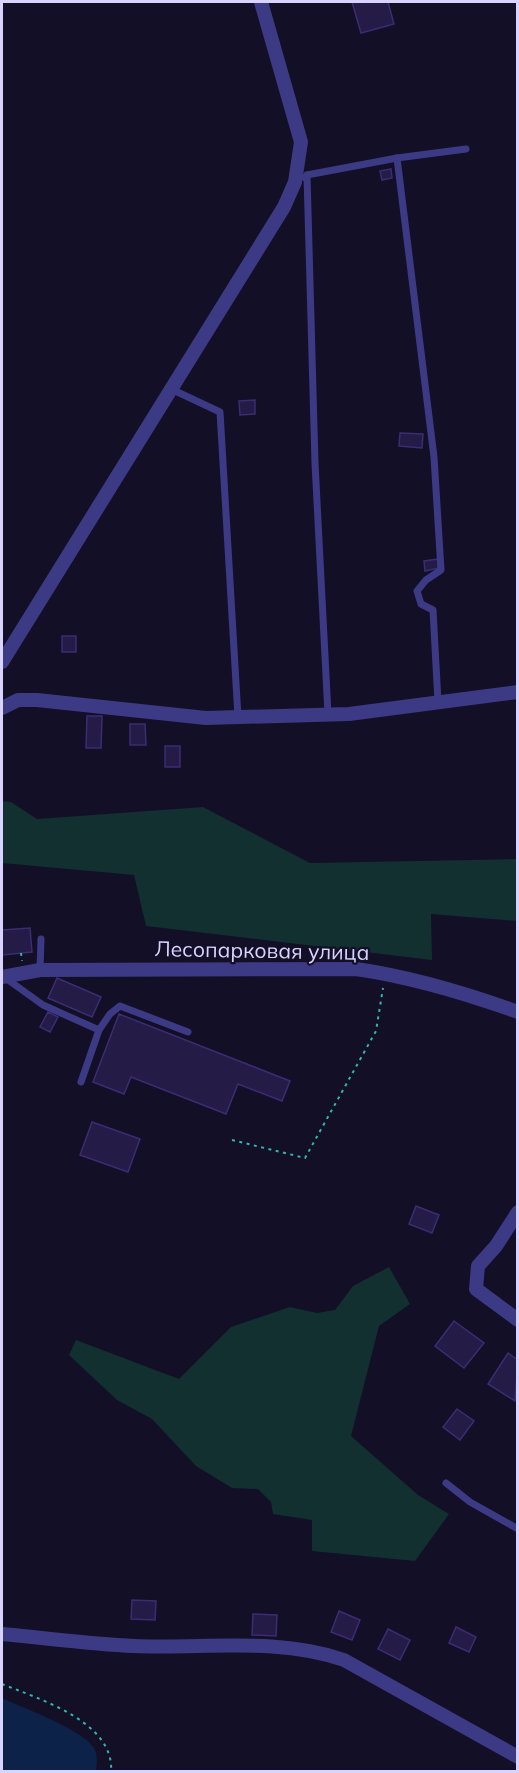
<svg xmlns="http://www.w3.org/2000/svg" width="519" height="1773" viewBox="0 0 519 1773" font-family="Mulish,sans-serif">
<rect width="100%" height="100%" fill="#130f26"/>
<g fill="#12302f">
<path d="M 2,801 L 11,802 L 37,819 L 203,807 L 310,863 L 517,859 L 517,921 L 431,914 L 432,960 L 146,926 L 134,875 L 2,863 Z"/>
<path d="M 389,1267 L 410,1304 L 379,1326 L 351,1436 L 418,1495 L 449,1514 L 415,1561 L 312,1551 L 312,1520 L 273,1514 L 271,1502 L 258,1489 L 232,1488 L 196,1466 L 152,1419 L 117,1400 L 69,1355 L 76,1340 L 179,1379 L 231,1327 L 290,1307 L 317,1313 L 335,1310 L 353,1286 Z"/>
</g>
<path fill="#0c2248" d="M 2,1698 C 23,1708 82,1729 94,1748 C 98,1755 97,1764 96,1771 L 2,1771 Z"/>
<g fill="#241b47" stroke="#3b2d73" stroke-width="1.5">
<path d="M 352,2 L 388,2 L 394,24 L 361,33 Z"/>
<path d="M 391,169 L 392,178 L 382,180 L 380,171 Z"/>
<path d="M 255,400 L 255,414 L 240,415 L 239,401 Z"/>
<path d="M 400,433 L 423,434 L 422,448 L 399,446 Z"/>
<path d="M 438,559 L 439,568 L 425,571 L 424,561 Z"/>
<rect x="62" y="636" width="14" height="16"/>
<path d="M 87,716 L 102,716 L 101,748 L 86,748 Z"/>
<path d="M 130,724 L 145,724 L 146,745 L 130,745 Z"/>
<rect x="165" y="746" width="15" height="21"/>
<path d="M 30,928 L 32,952 L 2,955 L 2,930 Z"/>
<path d="M 57,978 L 101,997 L 92,1017 L 48,998 Z"/>
<path d="M 48,1012 L 58,1017 L 50,1032 L 40,1027 Z"/>
<path d="M 119,1014 L 290,1081 L 282,1101 L 238,1084 L 226,1114 L 131,1077 L 124,1094 L 93,1082 Z"/>
<path d="M 92,1122 L 140,1139 L 128,1172 L 80,1155 Z"/>
<path d="M 416,1206 L 439,1215 L 432,1233 L 409,1224 Z"/>
<path d="M 454,1321 L 484,1343 L 464,1368 L 435,1346 Z"/>
<path d="M 508,1353 L 518,1360 L 515,1401 L 488,1384 Z"/>
<path d="M 457,1409 L 474,1421 L 460,1440 L 443,1427 Z"/>
<path d="M 132,1600 L 156,1601 L 155,1620 L 131,1619 Z"/>
<path d="M 339,1611 L 360,1620 L 352,1640 L 331,1632 Z"/>
<path d="M 253,1614 L 277,1615 L 276,1636 L 252,1635 Z"/>
<path d="M 456,1627 L 476,1637 L 469,1652 L 449,1643 Z"/>
<path d="M 388,1629 L 410,1640 L 400,1660 L 378,1649 Z"/>
</g>
<g fill="none" stroke-linecap="round" stroke-linejoin="round">
<g stroke="#2fb8b0" stroke-width="2" stroke-dasharray="3 4.5" stroke-linecap="butt">
<path d="M 21,953 L 22,961"/>
<path d="M 232,1140 L 305,1158 L 376,1031 L 383,988"/>
<path d="M 2,1684 C 39,1699 115,1722 111,1772"/>
</g>
<g stroke="#3d3a85" stroke-width="7">
<path d="M 397,158 L 434,457 L 441,570 L 426,580 L 417,591 L 421,604 L 433,610 L 438,702"/>
<path d="M 307,175 L 315,463 L 328,714"/>
<path d="M 305,178 L 307,175 L 397,158 L 466,149"/>
<path d="M 171,389 L 220,412 L 238,717"/>
<path d="M 40,970 L 41,939"/>
<path d="M 4,977 L 43,1005 L 99,1030 L 81,1082"/>
<path d="M 99,1030 L 110,1014 L 120,1006 L 188,1032"/>
<path d="M 446,1483 L 470,1502 L 518,1529"/>
</g>
<g stroke="#3d3a85" stroke-width="14">
<path d="M 2,662 L 284,207 L 295,182 L 301,142 L 261,2"/>
<path d="M 2,708 L 18,700 L 37,700 L 206,718 L 349,714 L 518,692"/>
<path d="M 2,977 L 40,970 L 356,969 C 412,977 465,993 518,1012"/>
<path d="M 518,1212 L 496,1246 L 478,1266 L 476,1289 L 518,1320"/>
<path d="M 2,1634 C 46,1638 90,1644 134,1646 C 204,1649 277,1637 344,1660 L 518,1757"/>
</g>
</g>
<g text-anchor="middle" dominant-baseline="central" stroke-width="4.5" stroke-linejoin="round" paint-order="stroke">
<g font-size="21" fill="#d9d4ff" stroke="#130f26">
<text transform="translate(262 950) rotate(1)">Лесопарковая улица</text>
</g>
</g>
<rect width="519" height="1773" fill="none" stroke="#d9d4ff" stroke-width="6"/>
</svg>
